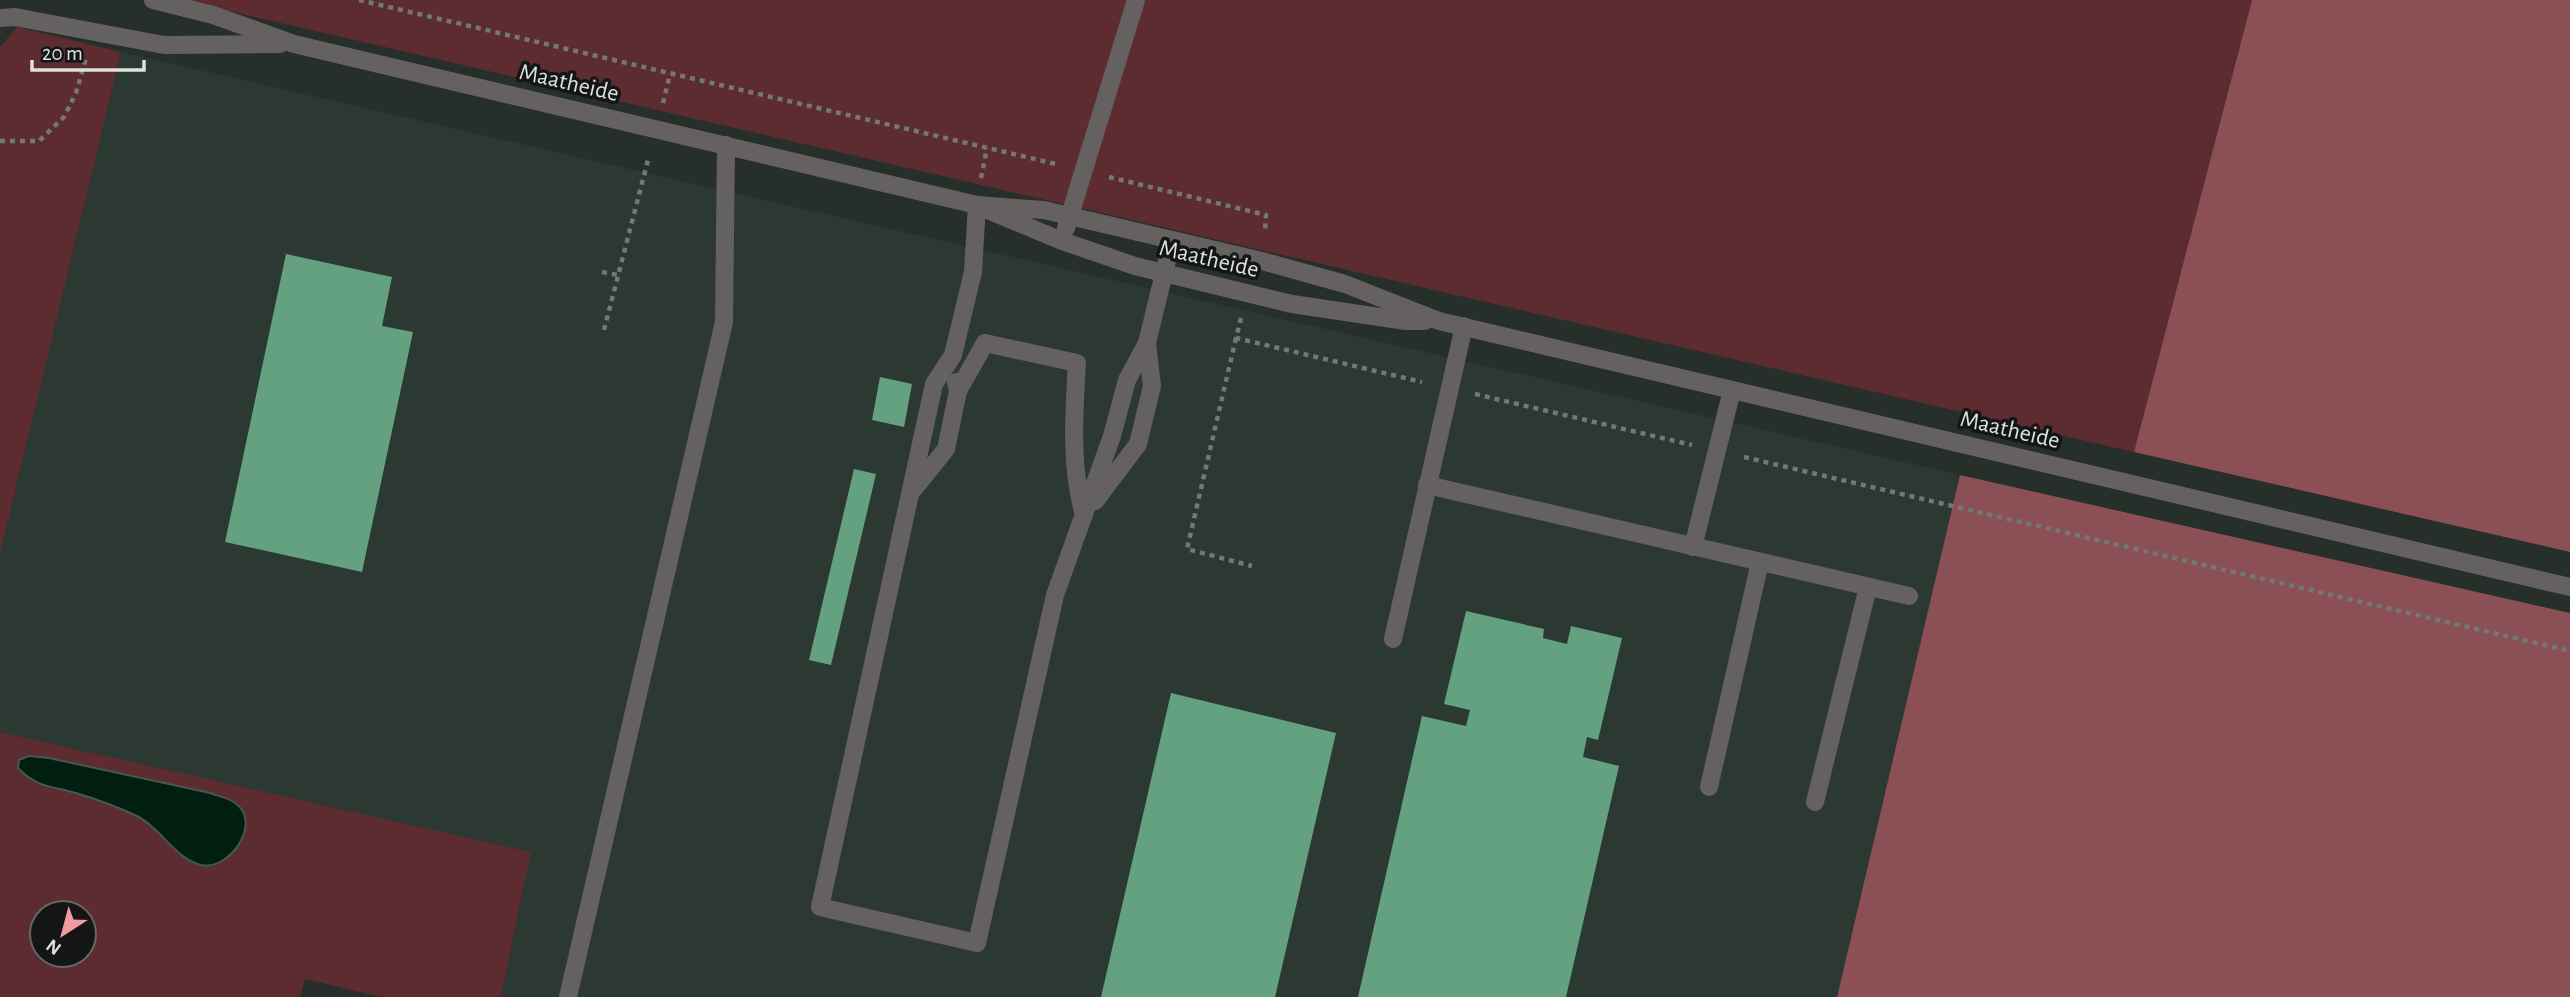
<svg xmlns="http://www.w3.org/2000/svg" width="2570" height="997" viewBox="0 0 2570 997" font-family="'Alegreya Sans',sans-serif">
<rect width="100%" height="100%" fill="#272f2b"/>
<path fill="#2c3932" d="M 121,52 L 1960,475 L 1837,997 L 501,997 L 531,852 L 0,732 L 0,554 Z"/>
<g fill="#5d2c31" fill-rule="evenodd">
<path d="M 182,0 L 2252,0 L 2134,452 Z"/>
<path d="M 17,27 L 121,52 L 0,554 L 0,47 Z"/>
<path d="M 0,732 L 531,852 L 501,997 L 381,997 L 305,979 L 300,997 L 0,997 ZM 42,913 L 84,913 L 84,955 L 42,955 Z"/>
</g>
<g fill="#8b5055">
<path d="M 2252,0 L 2570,0 L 2570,552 L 2134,452 Z"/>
<path d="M 1960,475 L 2570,613 L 2570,997 L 1837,997 Z"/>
</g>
<path fill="#001f10" stroke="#425a4e" stroke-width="2" d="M 29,756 L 49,758 L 210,793 C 217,796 229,798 235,803 C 263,822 230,871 201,865 C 175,859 160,827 137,816 C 118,807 96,799 76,793 C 52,786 37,788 18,768 L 19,760 Z"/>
<g fill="#64a180">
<path d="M 286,254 L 392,277 L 382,326 L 413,332 L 362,572 L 225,542 Z"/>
<path d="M 880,377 L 912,384 L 904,427 L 872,420 Z"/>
<path d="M 854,469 L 876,474 L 831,665 L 809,660 Z"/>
<path d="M 1466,611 L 1544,629 L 1543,638 L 1567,644 L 1571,626 L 1622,638 L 1598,740 L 1587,737 L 1583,757 L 1619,766 L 1566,997 L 1358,997 L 1422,716 L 1466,726 L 1470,710 L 1444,704 Z"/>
<path d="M 1171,693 L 1336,733 L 1275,997 L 1101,997 Z"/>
</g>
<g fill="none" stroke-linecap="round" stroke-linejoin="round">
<g stroke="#727875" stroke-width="4.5" stroke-dasharray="5 5" stroke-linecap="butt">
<path d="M 359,0 L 1056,164"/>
<path d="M 663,103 L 670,74"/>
<path d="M 0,141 L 39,141 L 64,117 L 76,93 L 86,58"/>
<path d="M 1109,177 L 1266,215 L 1265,233"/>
<path d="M 981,178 L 987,148"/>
<path d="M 602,272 L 618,275"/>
<path d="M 1241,318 L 1236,338 L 1422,382"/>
<path d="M 604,330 L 649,156"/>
<path d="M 1236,338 L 1187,549 L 1252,566"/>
<path d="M 1475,394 L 1692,445"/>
<path d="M 1744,457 L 2570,651"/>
</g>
<g stroke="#666161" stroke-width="18">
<path d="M 153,0 L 213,15 L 294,44 L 977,205 L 1044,210 L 1262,261 L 1345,284 L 1439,321 L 2570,587"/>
<path d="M 0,18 L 15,17 L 164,45 L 280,44"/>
<path d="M 977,205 L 973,272 L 953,355 L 934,384 L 820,907 L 977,943 L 1055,595 L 1112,436 L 1127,380 L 1147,343 L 1172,240"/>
<path d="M 990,211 L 1062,241 L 1135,266 L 1292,304 L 1406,321 L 1425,321"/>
<path d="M 1066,228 L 1136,0"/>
<path d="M 958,391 L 985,343 L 1077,363 C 1074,413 1070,466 1084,515"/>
<path d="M 1427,485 L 1909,596"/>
<path d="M 914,489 L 946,449 L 958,391 L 956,382"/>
<path d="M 1095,501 L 1138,444 L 1152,386 L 1147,343"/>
<path d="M 1693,547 L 1732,390"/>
<path d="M 1393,639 L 1464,326"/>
<path d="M 1709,787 L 1760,562"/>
<path d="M 1815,802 L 1868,587"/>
<path d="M 568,997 L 724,322 L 726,145"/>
</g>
</g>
<g text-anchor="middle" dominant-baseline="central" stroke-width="7" stroke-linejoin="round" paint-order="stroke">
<g font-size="24" fill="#dde2df" stroke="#131614">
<text transform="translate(569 83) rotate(13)">Maatheide</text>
<text transform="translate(1209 259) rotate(13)">Maatheide</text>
<text transform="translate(2010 430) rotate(13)">Maatheide</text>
</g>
</g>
<g transform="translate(63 934) rotate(216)"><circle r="33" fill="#131614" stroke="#646865" stroke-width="2"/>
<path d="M0-5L12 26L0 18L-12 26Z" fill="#f49aa2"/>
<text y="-10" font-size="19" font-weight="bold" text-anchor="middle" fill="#dde2df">N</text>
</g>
<path d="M32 60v10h112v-10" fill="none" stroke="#dde2df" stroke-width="3.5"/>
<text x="42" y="60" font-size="21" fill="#dde2df" stroke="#131614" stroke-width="5" paint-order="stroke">20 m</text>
</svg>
